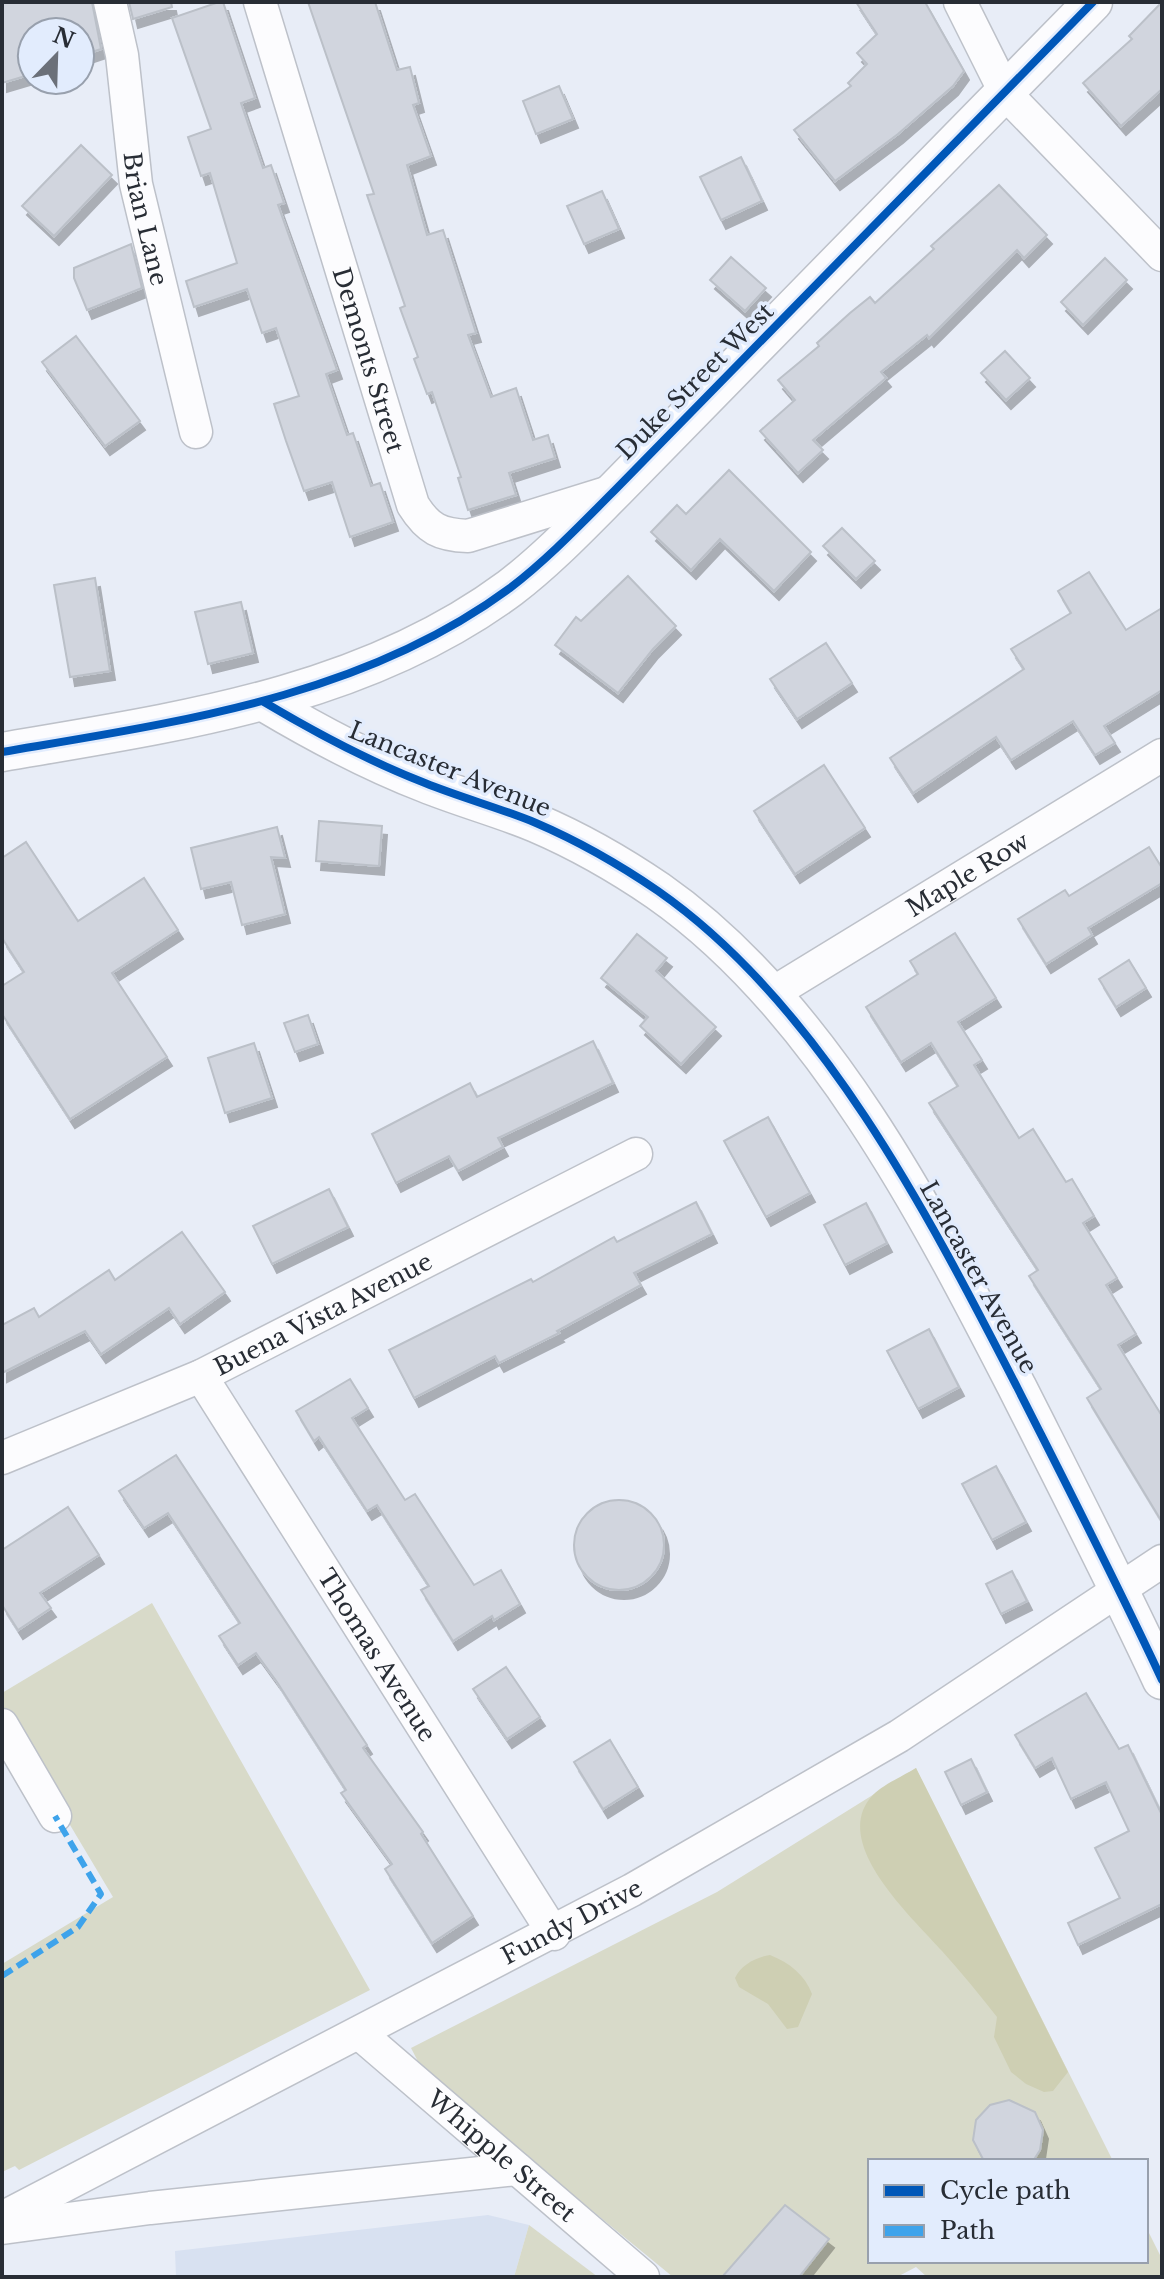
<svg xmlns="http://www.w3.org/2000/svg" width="1164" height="2279" viewBox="0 0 1164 2279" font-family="'Libre Baskerville',serif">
<defs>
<filter id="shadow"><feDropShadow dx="5" dy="9" stdDeviation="0" flood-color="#0004"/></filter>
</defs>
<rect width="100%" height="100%" fill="#e8edf7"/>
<path fill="#d8e1f1" d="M 488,2215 L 529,2225 L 514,2277 L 176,2277 L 175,2251 Z"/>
<g fill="#d8dac9">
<path d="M 152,1603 L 370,1990 L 19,2170 L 15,2166 L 2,2172 L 2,1964 L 113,1897 L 2,1711 L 2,1693 Z"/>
<path d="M 916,1768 L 1113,2161 L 870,2161 L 870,2261 L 1146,2261 L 1146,2227 L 1162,2259 L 1162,2277 L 927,2277 L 916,2267 L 897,2277 L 673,2277 L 424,2073 L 411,2048 L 717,1892 Z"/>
<path d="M 529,2225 L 598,2277 L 514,2277 Z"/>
</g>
<g fill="#cecfb3">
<path d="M 916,1768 L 1068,2072 L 1053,2091 L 1044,2092 L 1026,2084 L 1011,2072 L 994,2037 L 997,2017 C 979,1994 961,1972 942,1951 C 913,1918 828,1842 873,1795 C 884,1784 903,1776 916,1768 Z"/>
<path d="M 770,1955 C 790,1963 805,1975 812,1994 L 798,2027 L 787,2029 L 768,2004 L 739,1987 L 735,1978 C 741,1965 756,1957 770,1955 Z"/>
</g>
<g fill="#d1d5de" stroke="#bbc0c8" stroke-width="2" filter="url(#shadow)">
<path d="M 2,2 L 92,2 L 101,49 L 80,56 L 80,32 L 32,32 L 32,74 L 2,83 Z"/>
<path d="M 129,2 L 171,2 L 172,7 L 133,19 Z"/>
<path d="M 219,2 L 223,2 L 255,98 L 241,103 L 263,168 L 271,165 L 284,203 L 278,205 L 337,370 L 326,374 L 347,435 L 353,433 L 371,486 L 380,483 L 393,522 L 350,537 L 332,482 L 304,491 L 286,441 L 274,404 L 299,396 L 276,328 L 262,333 L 247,289 L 194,307 L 186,281 L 237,263 L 210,173 L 201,176 L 188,137 L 211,129 L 172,18 Z"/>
<path d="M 308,2 L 375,2 L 397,70 L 410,67 L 419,103 L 413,105 L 431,156 L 407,165 L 427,235 L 443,230 L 476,333 L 468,335 L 491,397 L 516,388 L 533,440 L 548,435 L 555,458 L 509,473 L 516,495 L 468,510 L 458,478 L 461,477 L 432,392 L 427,394 L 414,359 L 418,357 L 400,308 L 405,306 L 367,195 L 374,194 Z"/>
<path d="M 856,2 L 925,2 L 964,71 L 953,86 L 898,134 L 835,181 L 794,130 L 851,86 L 848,83 L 867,64 L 857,53 L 877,34 Z"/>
<path d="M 1162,2 L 1162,89 L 1121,126 L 1083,83 L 1132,39 L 1129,36 Z"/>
<path d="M 559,86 L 573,119 L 536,134 L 523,101 Z"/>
<path d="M 81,145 L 112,175 L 54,236 L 22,206 Z"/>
<path d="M 741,157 L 762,201 L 721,220 L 700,177 Z"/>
<path d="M 999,185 L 1047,235 L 1024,258 L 1017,250 L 929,338 L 927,335 L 881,372 L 886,378 L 813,440 L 823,450 L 798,473 L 760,431 L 795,400 L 778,380 L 819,346 L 817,343 L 850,313 L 870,297 L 875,303 L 934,249 L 931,246 Z"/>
<path d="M 602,191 L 619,229 L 584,244 L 567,206 Z"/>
<path d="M 131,244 L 142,288 L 87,310 L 74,278 L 74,268 Z"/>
<path d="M 731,257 L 766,288 L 745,311 L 710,280 Z"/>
<path d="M 1105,258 L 1127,280 L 1083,325 L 1061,302 Z"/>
<path d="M 76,336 L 140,421 L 105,446 L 42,362 Z"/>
<path d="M 1005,351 L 1030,378 L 1006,400 L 981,373 Z"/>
<path d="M 729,470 L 811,552 L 774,591 L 720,539 L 691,570 L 651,532 L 677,505 L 686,514 Z"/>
<path d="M 842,528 L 875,561 L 856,579 L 823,546 Z"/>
<path d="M 1089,572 L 1126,630 L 1162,608 L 1162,690 L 1104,726 L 1115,743 L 1095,755 L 1073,721 L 1011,760 L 996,737 L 913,793 L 890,758 L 1024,669 L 1011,649 L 1071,613 L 1058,591 Z"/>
<path d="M 628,576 L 676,626 L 653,649 L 618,693 L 555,645 L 576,617 L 581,621 Z"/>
<path d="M 95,578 L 110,671 L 70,677 L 54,585 Z"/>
<path d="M 241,602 L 253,653 L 208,664 L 195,612 Z"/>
<path d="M 826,643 L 852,683 L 797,719 L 770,679 Z"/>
<path d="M 824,765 L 865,828 L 795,874 L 754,811 Z"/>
<path d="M 319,821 L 382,826 L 379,866 L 316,861 Z"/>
<path d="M 277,827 L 285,858 L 271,857 L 285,914 L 242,925 L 231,882 L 201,889 L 191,848 Z"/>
<path d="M 26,842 L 78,921 L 144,878 L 178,930 L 112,973 L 167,1057 L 70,1119 L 2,1014 L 2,986 L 24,972 L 2,938 L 2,858 Z"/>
<path d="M 1149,847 L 1162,868 L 1162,883 L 1088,928 L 1092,935 L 1046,964 L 1018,919 L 1065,890 L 1069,896 Z"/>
<path d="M 955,933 L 996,998 L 958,1022 L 982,1060 L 974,1065 L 1019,1138 L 1033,1129 L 1066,1182 L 1072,1179 L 1094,1216 L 1083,1223 L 1117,1278 L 1106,1285 L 1136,1334 L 1118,1345 L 1162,1416 L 1162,1522 L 1087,1398 L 1101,1389 L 1029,1276 L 1038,1270 L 929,1103 L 958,1086 L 931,1043 L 901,1062 L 866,1007 L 918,974 L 910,961 Z"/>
<path d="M 637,934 L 667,958 L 656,971 L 716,1027 L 681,1064 L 640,1026 L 648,1017 L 601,978 Z"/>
<path d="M 1129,960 L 1146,988 L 1116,1007 L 1099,979 Z"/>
<path d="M 308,1015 L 318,1044 L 295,1052 L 284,1023 Z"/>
<path d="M 593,1041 L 613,1083 L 498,1138 L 503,1147 L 458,1171 L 449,1156 L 396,1183 L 372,1134 L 470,1083 L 477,1097 Z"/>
<path d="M 254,1043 L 272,1098 L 225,1113 L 208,1058 Z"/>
<path d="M 768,1117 L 810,1193 L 766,1217 L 724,1141 Z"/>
<path d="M 329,1189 L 348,1227 L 272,1264 L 253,1226 Z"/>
<path d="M 696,1202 L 712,1234 L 634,1273 L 641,1285 L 557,1331 L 559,1333 L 499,1363 L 495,1356 L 414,1398 L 389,1350 L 531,1279 L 533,1282 L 614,1237 L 617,1242 Z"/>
<path d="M 866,1203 L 887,1243 L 845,1265 L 824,1225 Z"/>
<path d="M 182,1232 L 225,1292 L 180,1324 L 169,1308 L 101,1354 L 85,1331 L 2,1373 L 2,1325 L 34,1308 L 39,1317 L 109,1270 L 115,1280 Z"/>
<path d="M 929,1329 L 959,1387 L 918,1409 L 887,1351 Z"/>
<path d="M 350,1379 L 368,1408 L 352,1418 L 405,1500 L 415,1494 L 474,1585 L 501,1570 L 520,1604 L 494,1620 L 492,1616 L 453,1641 L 421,1590 L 429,1586 L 377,1505 L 367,1511 L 319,1437 L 314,1441 L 296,1411 Z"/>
<path d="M 176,1455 L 367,1745 L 363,1748 L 423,1832 L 421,1834 L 473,1916 L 432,1943 L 385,1869 L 392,1864 L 341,1793 L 346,1790 L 277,1682 L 256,1653 L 238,1665 L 219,1636 L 240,1623 L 168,1513 L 144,1528 L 119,1491 Z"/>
<path d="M 996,1466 L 1026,1522 L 992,1540 L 962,1484 Z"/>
<circle cx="619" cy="1545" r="45"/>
<path d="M 68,1507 L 99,1555 L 40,1593 L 51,1608 L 18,1630 L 2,1605 L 2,1550 Z"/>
<path d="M 1012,1571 L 1027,1601 L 1001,1614 L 986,1584 Z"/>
<path d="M 506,1667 L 540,1717 L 507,1739 L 473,1689 Z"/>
<path d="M 1086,1693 L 1119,1749 L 1128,1745 L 1162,1815 L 1162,1904 L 1078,1945 L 1068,1923 L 1120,1898 L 1095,1848 L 1129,1831 L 1106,1782 L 1071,1799 L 1052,1758 L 1035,1768 L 1015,1735 Z"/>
<path d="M 610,1740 L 638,1787 L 603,1809 L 574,1762 Z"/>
<path d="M 971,1759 L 987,1792 L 961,1805 L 945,1772 Z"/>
<path d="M 1009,2100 L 1035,2112 L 1043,2130 L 1040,2150 L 1033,2161 L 984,2161 L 973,2140 L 976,2120 L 990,2105 Z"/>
<path d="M 785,2205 L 829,2239 L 799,2277 L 722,2277 Z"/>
</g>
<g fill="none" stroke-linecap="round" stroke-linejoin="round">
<g stroke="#bdc1c9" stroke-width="35">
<g id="minor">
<path id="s1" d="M 110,2 L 122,55 L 136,184 L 196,432"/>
<path id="s2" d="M 260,2 L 413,505 C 428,529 440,535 468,536 L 616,490"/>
<path d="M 960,2 L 1006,94 L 1162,255"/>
<path id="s3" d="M 773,993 L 1162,755"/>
<path id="s4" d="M 201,1376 L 554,1934"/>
<path id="s5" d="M 2,1458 L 201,1376 L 636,1154"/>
<path d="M 2,1725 L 55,1816"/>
<path id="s6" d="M 359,2033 L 643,2277"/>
<path id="s7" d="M 2,2218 L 632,1890 L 899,1736 L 1162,1561"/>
<path d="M 2,2228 L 150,2208 L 517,2169"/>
</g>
</g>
<g stroke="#bdc1c9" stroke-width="41">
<g id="tertiary">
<path d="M 264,702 C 316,733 368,761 425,783 C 462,798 500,808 536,823 C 578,841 620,865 658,891 C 820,1004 928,1214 1017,1387 C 1066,1484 1116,1581 1162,1680"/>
<path d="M 2,752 C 178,722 363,697 510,588 C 548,559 582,523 616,489 L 1093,2"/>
</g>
</g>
<use href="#minor" stroke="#fcfcfe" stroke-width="32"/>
<use href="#tertiary" stroke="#fcfcfe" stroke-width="38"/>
<path stroke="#3ea3eb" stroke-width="6" stroke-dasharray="12 6" stroke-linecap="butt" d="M 2,1976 L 78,1927 L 101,1894 L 55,1816"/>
<g stroke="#e2ecfd" stroke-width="13">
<g id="cycleway">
<path d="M 264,702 C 316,733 368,761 425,783 C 462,798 500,808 536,823 C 578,841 620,865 658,891 C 820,1004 928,1214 1017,1387 C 1066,1484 1116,1581 1162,1680"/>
<path d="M 2,752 C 178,722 363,697 510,588 C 548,559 582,523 616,489 L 1093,2"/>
</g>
</g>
<use href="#cycleway" stroke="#0057b8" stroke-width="8"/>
</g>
<g text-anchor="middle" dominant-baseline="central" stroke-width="7" stroke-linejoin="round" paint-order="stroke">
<g font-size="24" fill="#282d35" stroke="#e2ecfd">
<text stroke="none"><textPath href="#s1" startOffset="220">Brian Lane</textPath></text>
<text stroke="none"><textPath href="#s2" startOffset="374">Demonts Street</textPath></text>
<text transform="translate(695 381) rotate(-45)">Duke Street West</text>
<text transform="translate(450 769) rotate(22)">Lancaster Avenue</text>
<text stroke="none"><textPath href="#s3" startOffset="228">Maple Row</textPath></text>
<text transform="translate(979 1277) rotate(61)">Lancaster Avenue</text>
<text stroke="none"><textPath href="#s5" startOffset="352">Buena Vista Avenue</textPath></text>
<text stroke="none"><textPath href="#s4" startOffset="330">Thomas Avenue</textPath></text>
<text stroke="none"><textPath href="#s7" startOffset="642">Fundy Drive</textPath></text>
<text stroke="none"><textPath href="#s6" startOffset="188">Whipple Street</textPath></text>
</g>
</g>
<rect width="1164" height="2279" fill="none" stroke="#282d35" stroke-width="8"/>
<rect x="868" y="2159" width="280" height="104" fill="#e2ecfd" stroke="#98a0ad" stroke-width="2"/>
<rect x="884" y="2185" width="40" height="12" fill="#0057b8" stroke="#98a0ad" stroke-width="2"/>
<text x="940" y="2199" font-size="24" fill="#282d35">Cycle path</text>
<rect x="884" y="2225" width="40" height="12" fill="#3ea3eb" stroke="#98a0ad" stroke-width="2"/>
<text x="940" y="2239" font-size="24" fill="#282d35">Path</text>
<g transform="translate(56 56) rotate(23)"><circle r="38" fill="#e2ecfd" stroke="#98a0ad" stroke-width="2"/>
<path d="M0-6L14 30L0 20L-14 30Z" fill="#6b7079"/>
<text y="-12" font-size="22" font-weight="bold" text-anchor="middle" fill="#282d35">N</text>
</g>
</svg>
